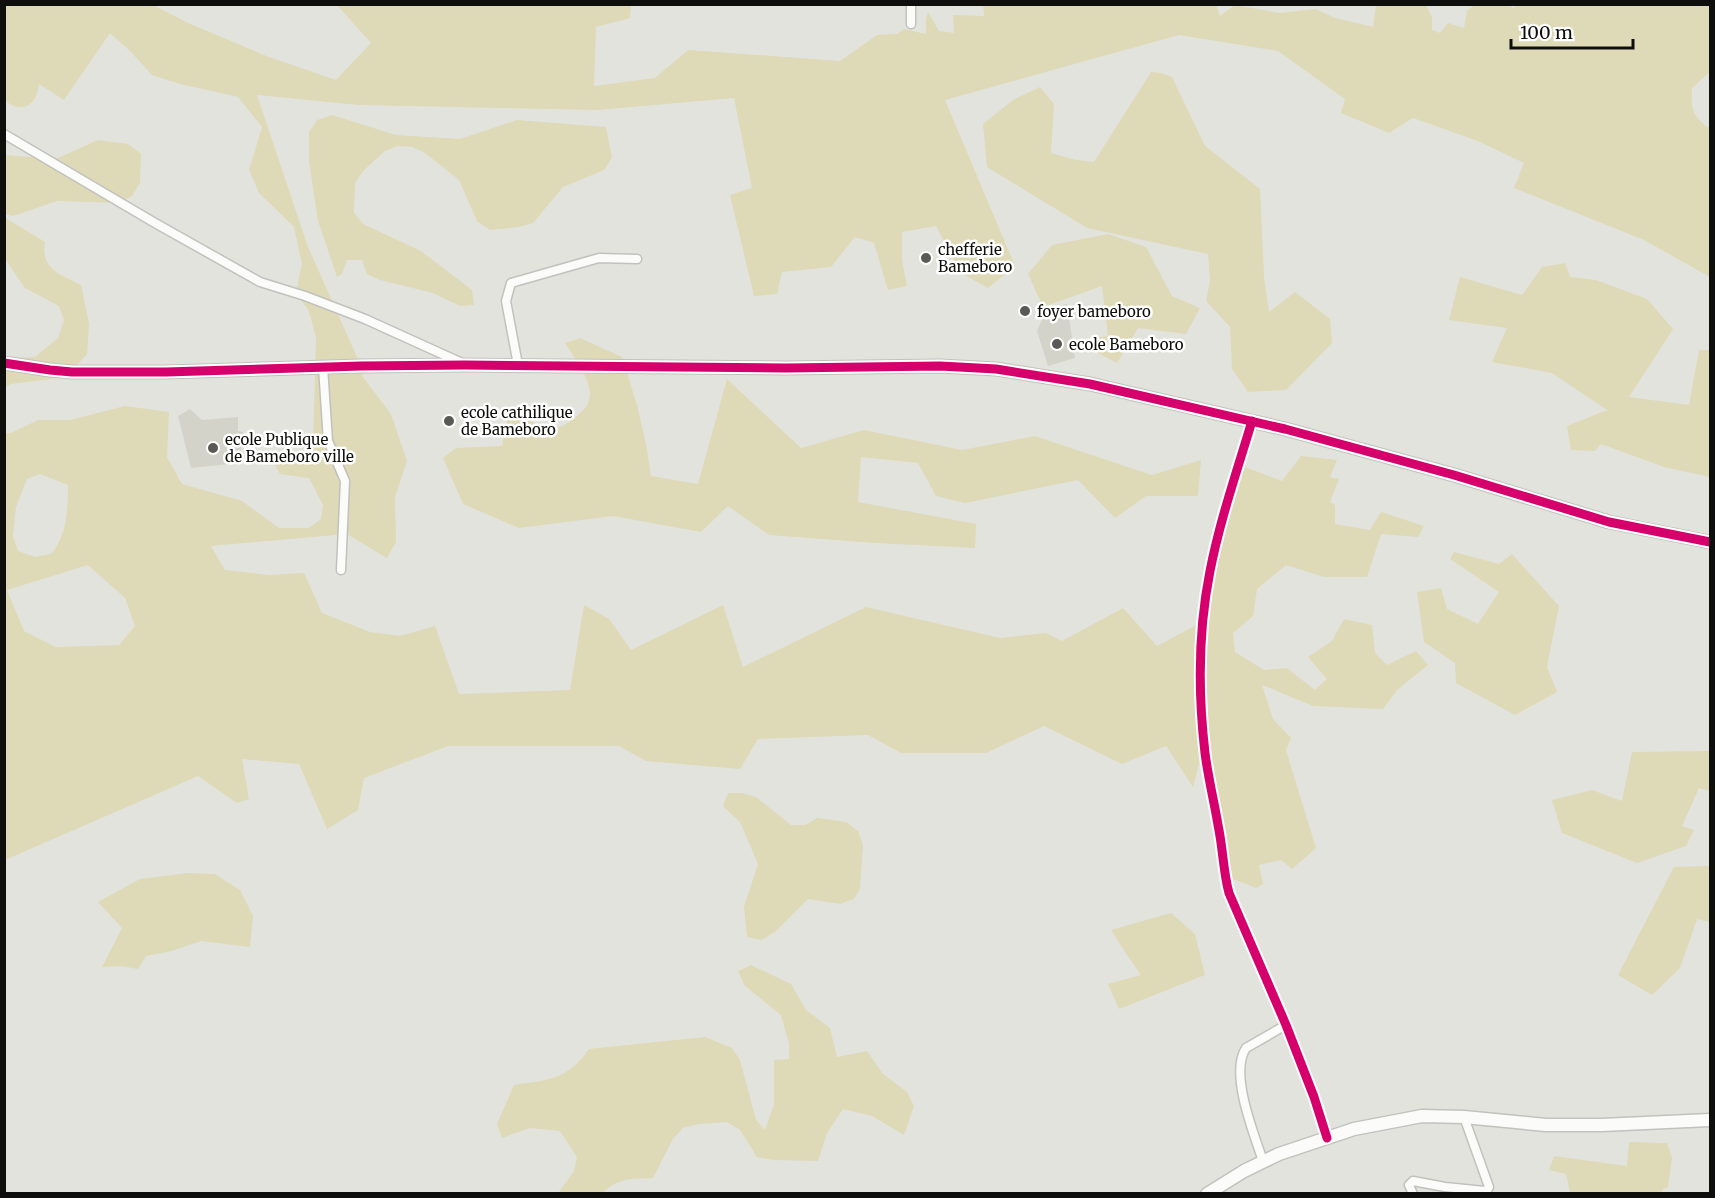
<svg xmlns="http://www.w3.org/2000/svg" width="1715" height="1198" viewBox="0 0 1715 1198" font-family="Merriweather,serif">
<rect width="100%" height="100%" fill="#e3e3de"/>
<g fill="#d4d3ca">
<path d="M 1067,304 L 1075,358 L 1048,366 L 1037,331 L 1047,309 Z"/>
<path d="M 190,409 L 202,420 L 238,417 L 238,431 L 243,432 L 239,463 L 191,468 L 178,416 Z"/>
</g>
<g fill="#ded9b6" fill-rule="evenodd">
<path d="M 1216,4 L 1220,16 L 1235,5 L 1280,13 L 1316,9 L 1335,18 L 1373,27 L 1376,5 L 1426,5 L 1432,17 L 1432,30 L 1440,33 L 1448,23 L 1464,28 L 1467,11 L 1474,5 L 1508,5 L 1514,8 L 1517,4 L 1710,5 L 1710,72 L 1692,88 C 1691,109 1691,113 1707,127 L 1710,127 L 1710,277 L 1644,240 L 1514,188 L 1524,163 L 1478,141 L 1413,118 L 1389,133 L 1341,113 L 1345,99 L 1278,51 L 1179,35 L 945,100 L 1015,266 L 988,288 L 961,273 L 936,226 L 902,232 L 902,260 L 907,286 L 888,290 L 874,243 L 855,237 L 831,267 L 782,272 L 777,294 L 754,296 L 730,195 L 752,188 L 734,98 L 598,110 L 359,105 L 257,95 L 308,247 L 361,366 L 363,377 L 391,414 L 407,461 L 395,497 L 396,542 L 387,558 L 347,534 L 211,546 L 225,570 L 269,575 L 304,573 L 322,613 L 370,632 L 400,636 L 435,626 L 459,694 L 570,690 L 584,605 L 609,619 L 631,650 L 723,605 L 743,667 L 866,607 L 1000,638 L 1046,633 L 1062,641 L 1123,608 L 1157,646 L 1202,622 L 1195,696 L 1201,756 L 1193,787 L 1166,746 L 1122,764 L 1044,726 L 986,753 L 901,753 L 868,735 L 758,739 L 740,769 L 646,761 L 619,746 L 448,746 L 364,778 L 358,810 L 327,829 L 299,764 L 242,759 L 249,799 L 237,803 L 198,776 L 5,860 L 5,433 L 11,433 L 38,420 L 70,420 L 125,406 L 169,412 L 167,457 L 182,484 L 242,501 L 279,528 L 309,528 L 321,519 L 323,505 L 309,478 L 280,474 L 273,461 L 303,456 L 313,444 L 316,338 L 309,311 L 296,293 L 302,264 L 294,227 L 259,193 L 249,170 L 262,127 L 238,97 L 180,84 L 152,75 L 131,52 L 110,33 L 64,100 L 39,84 C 38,105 20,116 4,99 L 5,5 L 153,5 L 188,23 L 269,57 L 336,80 L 371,43 L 337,5 L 631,5 L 630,18 L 596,27 L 594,86 L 655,78 L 688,50 L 840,61 L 877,35 L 897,34 L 904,29 L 926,34 L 926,19 L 928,12 L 939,31 L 954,33 L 953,15 L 984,16 L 983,5 ZM 40,474 L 68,485 C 68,510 67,535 51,554 L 35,557 L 18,551 L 13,536 L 16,507 L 27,479 ZM 88,565 L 125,598 L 135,626 L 119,645 L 56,647 L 24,631 L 7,590 Z"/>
<path d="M 1151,72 L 1161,73 L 1172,77 L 1205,146 L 1260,189 L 1264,277 L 1269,312 L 1295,292 L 1330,319 L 1332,343 L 1286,390 L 1248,392 L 1232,369 L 1230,327 L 1206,301 L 1210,281 L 1208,254 L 1087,228 L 987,167 L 983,124 L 1013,100 L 1040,87 L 1054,104 L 1051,153 L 1076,160 L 1094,162 Z"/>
<path d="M 332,115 L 396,135 L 460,139 L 517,120 L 606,127 L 612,158 L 604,170 L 563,187 L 533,223 L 519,227 L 490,230 L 477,221 L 459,180 L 425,153 L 412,147 L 397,146 L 385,151 L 363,171 L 355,183 L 354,213 L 363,224 L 421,251 L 472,290 L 474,305 L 460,306 L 433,293 L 380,280 L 367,274 L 362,260 L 347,260 L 342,274 L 337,277 L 318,221 L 309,161 L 309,132 L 317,120 Z"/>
<path d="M 98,140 L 128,144 L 141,154 L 140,183 L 132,196 L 118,203 L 57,201 L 13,216 L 5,214 L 4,155 L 56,159 Z"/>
<path d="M 4,217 L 45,242 C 40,269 61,275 81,285 L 89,324 L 87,354 L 66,377 L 11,384 L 5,387 L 5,358 L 35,357 L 58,338 L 64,320 L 59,306 L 25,288 L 5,259 Z"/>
<path d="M 1108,234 L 1146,247 L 1172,296 L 1200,308 L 1186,334 L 1138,328 L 1117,363 L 1092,350 L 1093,338 L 1108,336 L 1102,286 L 1043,307 L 1028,274 L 1052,245 Z"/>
<path d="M 1565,263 L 1570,277 L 1596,280 L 1647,299 L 1673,329 L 1629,397 L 1689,405 L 1699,350 L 1710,350 L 1710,477 L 1664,467 L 1601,444 L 1595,451 L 1571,450 L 1567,426 L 1607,410 L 1552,373 L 1492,362 L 1507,328 L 1449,320 L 1460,277 L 1522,295 L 1542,267 Z"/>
<path d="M 580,338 L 622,357 L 637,405 L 646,444 L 651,476 L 698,484 L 727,379 L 801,448 L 864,430 L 962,450 L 1035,436 L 1152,475 L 1201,460 L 1198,496 L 1146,496 L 1115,518 L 1078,480 L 965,503 L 936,496 L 918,463 L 861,457 L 858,502 L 976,524 L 975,548 L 875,543 L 769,535 L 728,506 L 701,532 L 613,516 L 519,528 L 463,504 L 443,458 L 456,448 L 502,446 L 508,416 L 522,412 C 541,434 555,434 577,416 C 585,409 590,404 590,393 C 589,376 574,357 565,343 Z"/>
<path d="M 1301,456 L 1337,460 L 1330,477 L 1339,479 L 1330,502 L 1335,505 L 1335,524 L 1370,530 L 1381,512 L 1424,526 L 1418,537 L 1381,534 L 1367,577 L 1324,577 L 1286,565 L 1257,589 L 1253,616 L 1233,633 L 1235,652 L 1264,670 L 1287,668 L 1315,690 L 1327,679 L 1308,657 L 1332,641 L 1344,619 L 1372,625 L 1375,653 L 1387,665 L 1416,651 L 1428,665 L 1397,690 L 1383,709 L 1313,706 L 1262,685 L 1273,719 L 1291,738 L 1286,750 L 1316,848 L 1292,869 L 1281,860 L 1259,865 L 1263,884 L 1256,888 L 1233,879 C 1220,809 1205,739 1203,667 C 1203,655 1205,643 1206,631 C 1211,575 1223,519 1245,467 L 1282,481 Z"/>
<path d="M 1454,552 L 1499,564 L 1512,554 L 1559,606 L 1547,667 L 1557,692 L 1515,715 L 1456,683 L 1455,663 L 1424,642 L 1417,592 L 1441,588 L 1447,609 L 1478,624 L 1499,592 L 1450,559 Z"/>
<path d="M 1710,751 L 1710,791 L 1699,788 L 1682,826 L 1694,830 L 1686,846 L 1637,863 L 1562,833 L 1552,800 L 1592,790 L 1622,801 L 1632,752 Z"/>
<path d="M 728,793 L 742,793 L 756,797 L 791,825 L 805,825 L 817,818 L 846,822 L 858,831 L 863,845 L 860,889 L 854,899 L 840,904 L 808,899 L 775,932 L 761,940 L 747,937 L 744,907 L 758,864 L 740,822 L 723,806 Z"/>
<path d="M 1710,866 L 1710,922 L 1697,919 L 1680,968 L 1652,995 L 1618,975 L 1674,867 Z"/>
<path d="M 188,873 L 215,874 L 240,890 L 253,916 L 250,947 L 201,941 L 172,951 L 146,956 L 138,969 L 121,966 L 102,967 L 122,928 L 98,902 L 140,879 Z"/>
<path d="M 1171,913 L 1195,934 L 1205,975 L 1119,1009 L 1108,984 L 1141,975 L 1127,955 L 1111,930 Z"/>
<path d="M 751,965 L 791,984 L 806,1010 L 830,1028 L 837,1057 L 867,1051 L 883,1074 L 907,1092 L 914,1106 L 904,1135 L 872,1116 L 843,1109 L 827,1133 L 818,1161 L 773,1160 L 757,1157 L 740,1130 L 727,1122 L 698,1124 L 683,1128 L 673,1139 L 653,1178 C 633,1179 617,1177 602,1194 L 558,1193 L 574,1171 L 577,1157 L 560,1131 L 530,1128 L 502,1138 L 497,1124 L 514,1085 C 547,1080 568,1080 589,1049 L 705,1037 L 732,1048 L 740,1060 L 756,1120 L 765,1130 L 774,1104 L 774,1060 L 789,1059 L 789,1044 L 781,1015 L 745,986 L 738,971 Z"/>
<path d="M 1629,1142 L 1667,1143 L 1672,1158 L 1668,1187 L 1663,1189 L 1662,1193 L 1568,1193 L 1570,1193 L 1566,1174 L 1549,1170 L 1554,1156 L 1627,1166 Z"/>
</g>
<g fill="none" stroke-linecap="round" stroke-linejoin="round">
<g stroke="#c1c1bd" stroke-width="11">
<g id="street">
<path d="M 911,4 L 911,24"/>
<path d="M 4,134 L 155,223 L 260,282 L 305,296 L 365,319 L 462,363"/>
<path d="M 518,365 L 506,301 L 511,283 L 599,258 L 637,259"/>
<path d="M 323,367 L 328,441 L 345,481 L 341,570"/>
<path d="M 1252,421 C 1237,471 1220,520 1210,571 C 1198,631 1198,693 1205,753 C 1208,777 1214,801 1218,825 C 1223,848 1223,871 1229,893 L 1286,1025 L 1314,1097 L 1327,1138"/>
<path d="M 1263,1161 C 1254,1134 1229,1073 1246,1048 L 1286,1025"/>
<path d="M 1413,1194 L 1409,1185 L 1413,1181 L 1445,1187 L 1485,1191 L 1488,1189 L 1489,1187 L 1464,1117"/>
</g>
</g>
<g stroke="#c1c1bd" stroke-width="15">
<g id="secondary">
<path d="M 4,363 L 50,370 L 72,372 L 166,372 L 361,366 L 465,365 L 786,368 L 940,366 L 996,369 L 1090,384 L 1285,429 L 1454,475 L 1609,522 L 1710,542"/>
<path d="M 1207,1194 L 1244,1171 L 1279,1154 L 1354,1129 L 1422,1116 L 1464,1117 L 1546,1125 L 1602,1125 L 1710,1120"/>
</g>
</g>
<use href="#street" stroke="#fbfbfa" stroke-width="8"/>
<use href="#secondary" stroke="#fbfbfa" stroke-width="12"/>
<g stroke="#fff" stroke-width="13">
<g id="cycleway">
<path d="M 4,363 L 50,370 L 72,372 L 166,372 L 361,366 L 465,365 L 786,368 L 940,366 L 996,369 L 1090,384 L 1285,429 L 1454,475 L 1609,522 L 1710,542"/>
<path d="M 1252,421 C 1237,471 1220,520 1210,571 C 1198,631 1198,693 1205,753 C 1208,777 1214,801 1218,825 C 1223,848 1223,871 1229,893 L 1286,1025 L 1314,1097 L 1327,1138"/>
</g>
</g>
<use href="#cycleway" stroke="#d6006c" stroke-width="9"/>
</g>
<g fill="#595956" stroke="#fff" stroke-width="2">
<circle cx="926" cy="258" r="6"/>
<circle cx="1025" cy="311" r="6"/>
<circle cx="1057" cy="344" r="6"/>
<circle cx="449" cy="421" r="6"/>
<circle cx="213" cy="448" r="6"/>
</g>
<g text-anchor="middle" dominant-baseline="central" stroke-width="5" stroke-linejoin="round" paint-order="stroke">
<g font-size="15" fill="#0e0e0c" stroke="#fff" text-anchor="start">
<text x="938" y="249">chefferie<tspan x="938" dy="17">Bameboro</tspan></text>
<text x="1037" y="311">foyer bameboro</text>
<text x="1069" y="344">ecole Bameboro</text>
<text x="461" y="412">ecole cathilique<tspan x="461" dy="17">de Bameboro</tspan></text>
<text x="225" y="439">ecole Publique<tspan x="225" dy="17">de Bameboro ville</tspan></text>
</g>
</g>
<rect width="1715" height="1198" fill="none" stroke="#0e0e0c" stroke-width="12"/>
<path d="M1511 39v9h122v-9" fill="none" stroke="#0e0e0c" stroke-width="3"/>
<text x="1520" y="39" font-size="18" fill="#0e0e0c" stroke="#ffffff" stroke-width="4.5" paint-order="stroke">100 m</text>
</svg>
